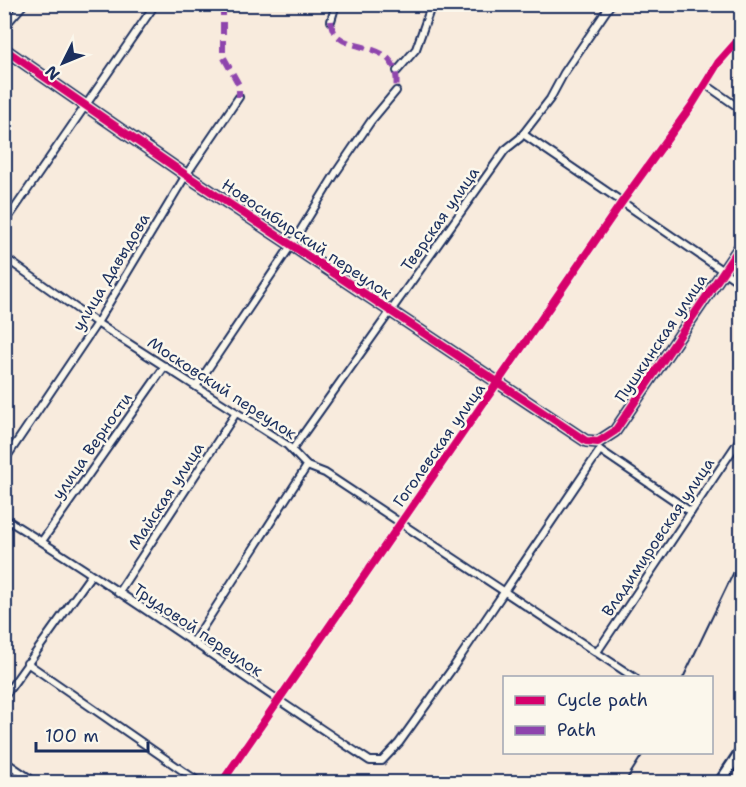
<svg xmlns="http://www.w3.org/2000/svg" width="746" height="787" viewBox="0 0 746 787" font-family="'Shantell Sans',sans-serif">
<rect width="100%" height="100%" fill="#f8ebdd"/>
<filter id="ink" filterUnits="userSpaceOnUse"><feTurbulence type="fractalNoise" baseFrequency=".0167" numOctaves="2"/><feDisplacementMap in="SourceGraphic" scale="12" xChannelSelector="R" yChannelSelector="G"/><feConvolveMatrix kernelMatrix="1 2 1 2 8 2 1 2 1" color-interpolation-filters="sRGB"/></filter>
<g filter="url(#ink)">
<g fill="none" stroke-linecap="round" stroke-linejoin="round">
<g stroke="#1b2f5e" stroke-width="10">
<g id="street">
<path d="M 331,21 L 336,4"/>
<path d="M 4,27 L 24,4"/>
<path d="M 397,71 L 416,49 L 432,4"/>
<path d="M 705,84 L 742,110"/>
<path d="M 523,134 L 742,284"/>
<path d="M 4,224 L 152,9"/>
<path d="M 4,257 L 97,323 L 287,445 L 307,466 L 325,473 L 635,678"/>
<path d="M 197,385 L 292,244 L 337,171 L 371,121 L 396,91"/>
<path d="M 292,450 L 505,150 L 520,138 L 550,99 L 564,73 L 611,4"/>
<path d="M 600,450 L 691,512"/>
<path d="M 4,461 L 97,323 L 186,175 L 239,97"/>
<path d="M 4,518 C 129,595 247,681 370,761 L 382,761 L 399,743 L 452,669 L 600,450"/>
<path d="M 42,541 L 165,366"/>
<path d="M 118,593 L 236,413"/>
<path d="M 194,641 L 307,466"/>
<path d="M 597,652 L 742,436"/>
<path d="M 27,663 L 199,782"/>
<path d="M 4,697 L 91,575"/>
<path d="M 4,761 L 35,782"/>
<path d="M 222,782 L 622,202 L 692,105 L 718,63 L 742,36"/>
</g>
</g>
<g stroke="#1b2f5e" stroke-width="14">
<g id="secondary">
<path d="M 4,49 L 186,175 L 586,441 L 598,442 L 615,431 L 742,244"/>
<path d="M 720,782 L 742,749"/>
</g>
</g>
<use href="#street" stroke="#fbf7ec" stroke-width="6"/>
<use href="#secondary" stroke="#fbf7ec" stroke-width="9"/>
<g stroke="#1b2f5e" stroke-width="2">
<path d="M 683,678 L 742,555"/>
<path d="M 625,782 L 644,752"/>
</g>
<g stroke="#8e44ad" stroke-width="6" stroke-dasharray="12 6" stroke-linecap="butt">
<path d="M 223,4 L 223,56 L 239,85 L 239,97"/>
<path d="M 331,21 C 333,61 404,30 396,91"/>
</g>
<g stroke="#fbf7ec" stroke-width="11">
<g id="cycleway">
<path d="M 4,49 L 186,175 L 586,441 L 598,442 L 615,431 L 742,244"/>
<path d="M 222,782 L 622,202 L 692,105 L 718,63 L 742,36"/>
</g>
</g>
<use href="#cycleway" stroke="#d6006c" stroke-width="8"/>
</g>
</g>
<g text-anchor="middle" dominant-baseline="central" stroke-width="5" stroke-linejoin="round" paint-order="stroke">
<g font-size="16" fill="#1b2f5e" stroke="#fbf7ec">
<text transform="translate(440 219) rotate(-55)">Тверская улица</text>
<text transform="translate(307 239) rotate(34)">Новосибирский переулок</text>
<text transform="translate(111 272) rotate(-59)">улица Давыдова</text>
<text transform="translate(661 338) rotate(-56)">Пушкинская улица</text>
<text transform="translate(222 388) rotate(33)">Московский переулок</text>
<text transform="translate(439 445) rotate(-55)">Гоголевская улица</text>
<text transform="translate(92 446) rotate(-55)">улица Верности</text>
<text transform="translate(166 496) rotate(-57)">Майская улица</text>
<text transform="translate(658 537) rotate(-56)">Владимировская улица</text>
<text transform="translate(198 630) rotate(34)">Трудовой переулок</text>
</g>
</g>
<rect width="746" height="787" fill="none" stroke="#fbf7ec" stroke-width="24"/>
<rect x="12" y="12" width="722" height="763" fill="none" stroke="#1b2f5e" stroke-width="2" filter="url(#ink)"/>
<rect x="503" y="676" width="210" height="78" fill="#fbf7ec" stroke="#a1a7b3" stroke-width="1.5"/>
<rect x="515" y="696" width="30" height="9" fill="#d6006c" stroke="#a1a7b3" stroke-width="1.5"/>
<text x="557" y="706" font-size="18" fill="#1b2f5e">Cycle path</text>
<rect x="515" y="726" width="30" height="9" fill="#8e44ad" stroke="#a1a7b3" stroke-width="1.5"/>
<text x="557" y="736" font-size="18" fill="#1b2f5e">Path</text>
<g transform="translate(63 63) rotate(227)" stroke="#fbf7ec" stroke-width="4.5" paint-order="stroke">
<path d="M0-4.5L10 22L0 15L-10 22Z" fill="#1b2f5e"/>
<text y="-9" font-size="16" font-weight="bold" text-anchor="middle" fill="#1b2f5e">N</text>
</g>
<path d="M36 742v9h112v-9" fill="none" stroke="#1b2f5e" stroke-width="3"/>
<text x="45" y="742" font-size="18" fill="#1b2f5e" stroke="#fbf7ec" stroke-width="4.5" paint-order="stroke">100 m</text>
</svg>
